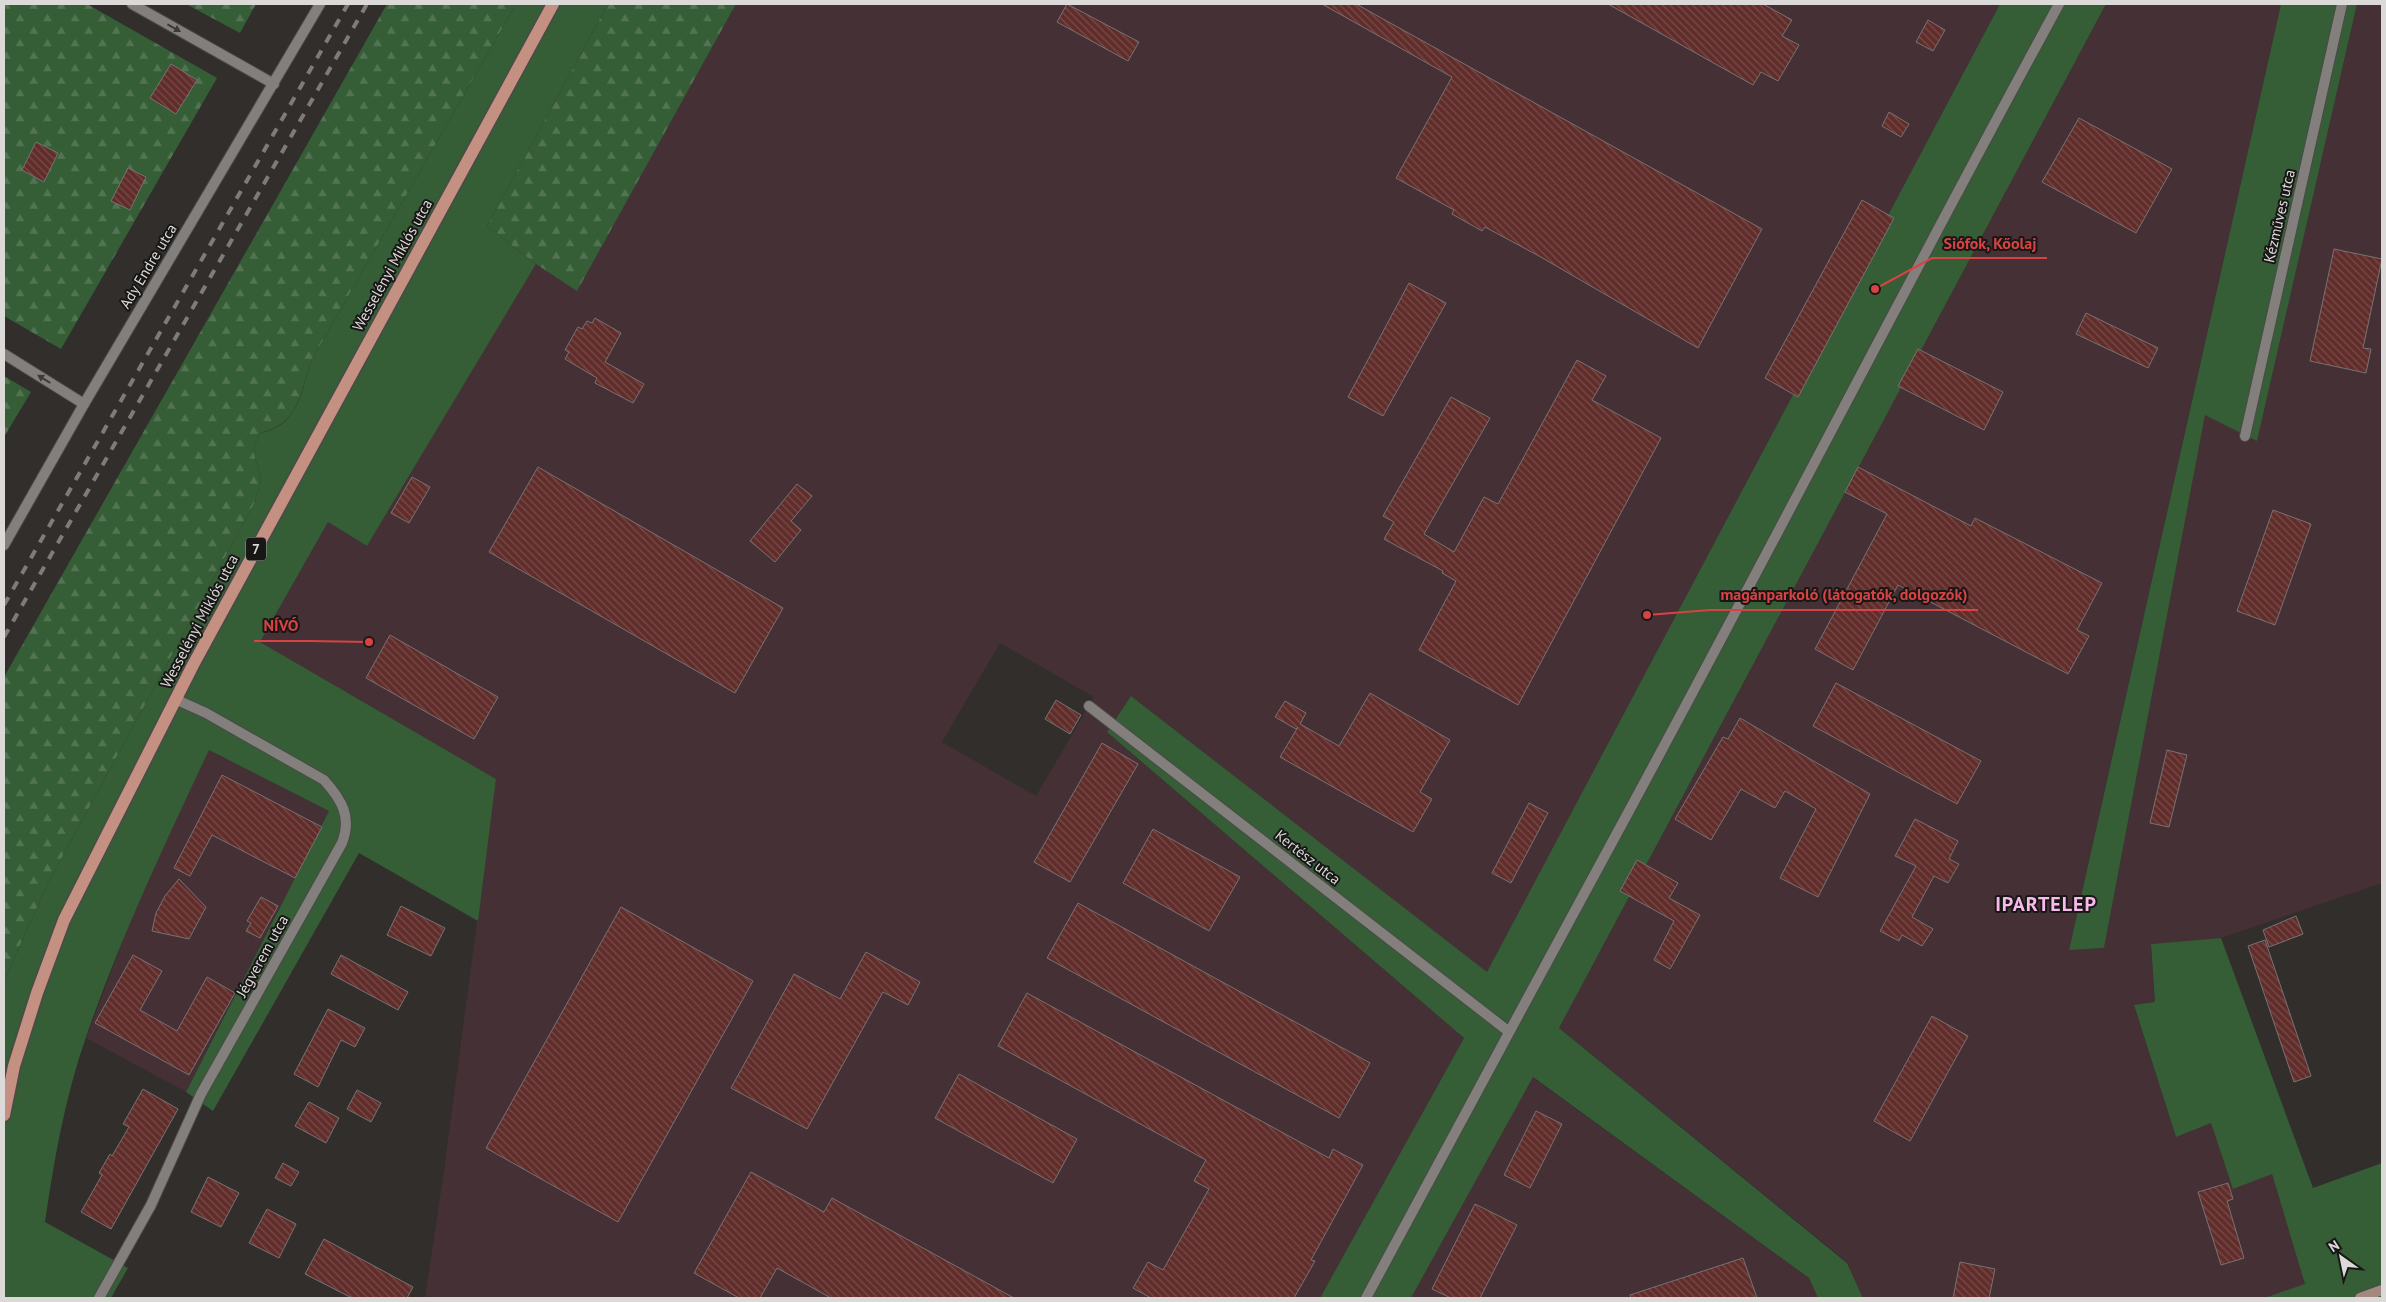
<svg xmlns="http://www.w3.org/2000/svg" width="2386" height="1302" viewBox="0 0 2386 1302" font-family="'PT Sans',sans-serif">
<defs>
<pattern id="forest-firs" width="22" height="20" patternUnits="userSpaceOnUse" patternTransform="scale(1.25)"><rect width="22" height="20" fill="#355d36"/><path d="M5 1l3.5 6h-7zM16 11l3.5 6h-7z" fill="#527452"/></pattern>
<pattern id="building-back-hatch" width="6" height="6" patternUnits="userSpaceOnUse" patternTransform="scale(1.25)"><rect width="6" height="6" fill="#612d2b"/><path d="M-1 5l2 2M0 0l6 6M5-1l2 2" fill="none" stroke="#774b49"/></pattern>
</defs>
<rect width="100%" height="100%" fill="#312e2c"/>
<g fill="#443035" fill-rule="evenodd">
<path d="M 736,4 L 2000,4 L 1487,973 L 1131,696 L 1107,732 L 1464,1038 L 1320,1298 L 425,1298 L 444,1170 L 496,779 L 260,642 L 328,522 L 367,546 L 536,264 L 577,290 ZM 1000,643 L 1094,697 L 1036,796 L 942,742 Z"/>
<path d="M 2106,4 L 2281,4 L 2069,949 L 2104,948 L 2205,414 L 2257,440 L 2357,4 L 2382,4 L 2382,883 L 2221,938 L 2151,944 L 2155,1002 L 2134,1006 L 2176,1136 L 2211,1122 L 2272,1174 L 2306,1285 L 2264,1298 L 1863,1298 L 1847,1262 L 1559,1028 Z"/>
<path d="M 209,750 L 329,811 L 186,1092 L 86,1038 L 138,900 Z"/>
<path d="M 1532,1077 L 1809,1278 L 1818,1298 L 1411,1298 Z"/>
</g>
<g fill="#355d36">
<path d="M 516,4 L 608,4 L 487,226 L 536,264 L 367,546 L 328,522 L 260,642 L 496,779 L 478,921 L 359,853 L 213,1111 L 186,1092 L 329,811 L 209,750 C 165,844 120,938 86,1037 C 65,1097 54,1160 45,1222 L 128,1268 L 111,1298 L 4,1298 L 4,981 L 47,885 L 255,502 L 261,479 L 253,450 L 260,433 C 298,426 301,393 311,361 Z"/>
<path d="M 2000,4 L 2106,4 L 1559,1028 L 1847,1263 L 1863,1298 L 1818,1298 L 1809,1278 L 1533,1077 L 1411,1298 L 1320,1298 L 1464,1038 L 1107,732 L 1131,696 L 1487,972 Z"/>
<path d="M 2281,4 L 2357,4 L 2257,441 L 2205,415 L 2104,948 L 2069,950 Z"/>
<path d="M 2221,938 L 2313,1188 L 2382,1163 L 2382,1298 L 2264,1298 L 2305,1284 L 2272,1174 L 2233,1189 L 2211,1123 L 2176,1137 L 2134,1005 L 2155,1002 L 2151,944 Z"/>
</g>
<g fill="url(#forest-firs)">
<path d="M 4,4 L 87,4 L 217,78 L 61,349 L 4,316 Z"/>
<path d="M 186,4 L 256,4 L 240,33 Z"/>
<path d="M 387,4 L 516,4 L 311,361 C 300,394 299,424 260,433 L 253,450 L 261,479 L 255,502 L 47,885 L 4,981 L 4,677 Z"/>
<path d="M 608,4 L 736,4 L 577,291 L 536,264 L 487,226 Z"/>
<path d="M 4,376 L 31,392 L 4,437 Z"/>
</g>
<g fill="url(#building-back-hatch)" stroke="#777373">
<path d="M 1067,4 L 1139,42 L 1128,61 L 1057,22 Z"/>
<path d="M 1322,4 L 1356,4 L 1762,229 L 1698,348 L 1539,256 L 1485,227 L 1482,231 L 1452,214 L 1454,210 L 1396,178 L 1452,77 Z"/>
<path d="M 1608,4 L 1763,4 L 1792,20 L 1782,36 L 1799,45 L 1778,81 L 1761,72 L 1753,85 Z"/>
<path d="M 1928,20 L 1945,30 L 1933,51 L 1916,42 Z"/>
<path d="M 171,64 L 197,80 L 176,114 L 150,98 Z"/>
<path d="M 1889,112 L 1909,124 L 1901,137 L 1882,126 Z"/>
<path d="M 2079,118 L 2172,169 L 2136,233 L 2042,182 Z"/>
<path d="M 36,142 L 58,153 L 44,182 L 22,170 Z"/>
<path d="M 128,168 L 146,177 L 130,210 L 111,201 Z"/>
<path d="M 1862,200 L 1894,218 L 1798,397 L 1765,378 Z"/>
<path d="M 2334,249 L 2382,259 L 2363,348 L 2371,349 L 2366,373 L 2310,361 Z"/>
<path d="M 1409,283 L 1446,303 L 1383,416 L 1348,397 Z"/>
<path d="M 2086,313 L 2158,348 L 2148,368 L 2076,334 Z"/>
<path d="M 595,318 L 621,333 L 605,362 L 644,384 L 633,403 L 595,383 L 597,378 L 565,359 L 569,352 L 565,350 L 578,327 L 582,329 L 587,321 L 592,323 Z"/>
<path d="M 1918,349 L 2003,392 L 1984,430 L 1898,386 Z"/>
<path d="M 1577,360 L 1606,376 L 1592,400 L 1661,438 L 1518,705 L 1419,650 L 1456,581 L 1442,573 L 1443,571 L 1384,539 L 1394,522 L 1383,516 L 1451,397 L 1490,418 L 1424,534 L 1454,552 L 1484,497 L 1498,504 Z"/>
<path d="M 538,467 L 783,608 L 735,693 L 489,552 Z"/>
<path d="M 1858,467 L 1971,526 L 1975,518 L 2102,583 L 2077,630 L 2089,636 L 2068,674 L 1898,585 L 1853,670 L 1815,649 L 1887,514 L 1845,492 Z"/>
<path d="M 412,477 L 430,487 L 409,523 L 391,513 Z"/>
<path d="M 797,484 L 812,496 L 791,521 L 801,530 L 775,562 L 750,541 Z"/>
<path d="M 2273,510 L 2311,524 L 2275,625 L 2237,611 Z"/>
<path d="M 390,635 L 498,697 L 474,739 L 366,678 Z"/>
<path d="M 1836,683 L 1981,761 L 1957,804 L 1813,726 Z"/>
<path d="M 1370,693 L 1450,740 L 1420,792 L 1432,799 L 1413,832 L 1280,757 L 1298,727 L 1296,729 L 1275,717 L 1285,701 L 1306,713 L 1300,724 L 1339,746 Z"/>
<path d="M 1056,700 L 1081,715 L 1070,734 L 1045,719 Z"/>
<path d="M 1740,718 L 1870,794 L 1818,897 L 1780,878 L 1816,809 L 1785,791 L 1775,808 L 1741,789 L 1711,840 L 1675,819 L 1723,737 L 1728,739 Z"/>
<path d="M 1102,743 L 1138,764 L 1070,882 L 1034,862 Z"/>
<path d="M 2167,750 L 2187,755 L 2169,827 L 2150,823 Z"/>
<path d="M 222,775 L 322,827 L 295,878 L 212,835 L 190,876 L 174,868 Z"/>
<path d="M 1529,803 L 1548,813 L 1511,883 L 1492,873 Z"/>
<path d="M 1915,819 L 1958,841 L 1949,859 L 1959,864 L 1948,883 L 1934,876 L 1912,917 L 1933,929 L 1922,946 L 1902,935 L 1899,941 L 1880,931 L 1916,866 L 1895,856 Z"/>
<path d="M 1153,829 L 1240,877 L 1209,931 L 1123,883 Z"/>
<path d="M 1637,860 L 1678,883 L 1669,898 L 1700,915 L 1670,969 L 1654,960 L 1674,921 L 1620,891 Z"/>
<path d="M 179,879 L 206,907 L 189,939 L 152,931 L 156,913 L 165,896 Z"/>
<path d="M 261,897 L 278,906 L 260,938 L 246,931 L 251,923 L 247,921 Z"/>
<path d="M 1078,903 L 1370,1063 L 1339,1118 L 1047,958 Z"/>
<path d="M 401,906 L 445,928 L 431,956 L 387,935 Z"/>
<path d="M 621,907 L 753,981 L 618,1222 L 486,1148 Z"/>
<path d="M 2296,916 L 2303,934 L 2269,947 L 2263,930 Z"/>
<path d="M 2265,940 L 2311,1076 L 2294,1082 L 2248,946 Z"/>
<path d="M 866,952 L 920,982 L 908,1005 L 883,992 L 807,1129 L 731,1088 L 794,974 L 840,999 Z"/>
<path d="M 133,955 L 162,971 L 140,1010 L 177,1031 L 207,977 L 235,993 L 189,1075 L 95,1023 Z"/>
<path d="M 341,955 L 408,992 L 398,1010 L 331,974 Z"/>
<path d="M 1027,993 L 1329,1158 L 1333,1149 L 1363,1165 L 1311,1260 L 1315,1261 L 1294,1298 L 1151,1298 L 1133,1288 L 1148,1262 L 1163,1270 L 1209,1189 L 1194,1181 L 1206,1160 L 998,1046 Z"/>
<path d="M 328,1009 L 365,1028 L 355,1047 L 341,1040 L 318,1087 L 294,1074 Z"/>
<path d="M 1932,1016 L 1968,1036 L 1910,1141 L 1874,1121 Z"/>
<path d="M 959,1074 L 1077,1139 L 1053,1183 L 935,1118 Z"/>
<path d="M 143,1089 L 178,1109 L 111,1229 L 81,1212 L 102,1175 L 99,1173 L 110,1154 L 112,1156 L 129,1127 L 123,1124 Z"/>
<path d="M 357,1090 L 381,1103 L 371,1122 L 347,1109 Z"/>
<path d="M 309,1102 L 339,1118 L 326,1143 L 295,1126 Z"/>
<path d="M 1536,1111 L 1562,1124 L 1530,1188 L 1504,1175 Z"/>
<path d="M 283,1163 L 299,1172 L 291,1186 L 275,1178 Z"/>
<path d="M 751,1172 L 824,1212 L 832,1198 L 1014,1298 L 831,1298 L 777,1268 L 760,1298 L 739,1298 L 694,1273 Z"/>
<path d="M 208,1177 L 239,1193 L 221,1227 L 191,1212 Z"/>
<path d="M 2228,1183 L 2233,1199 L 2227,1201 L 2244,1258 L 2221,1265 L 2198,1192 Z"/>
<path d="M 1475,1204 L 1517,1225 L 1480,1298 L 1451,1298 L 1432,1289 Z"/>
<path d="M 267,1209 L 296,1224 L 279,1258 L 249,1243 Z"/>
<path d="M 324,1239 L 413,1287 L 407,1298 L 352,1298 L 305,1274 Z"/>
<path d="M 1743,1258 L 1757,1298 L 1631,1298 L 1630,1295 Z"/>
<path d="M 1960,1262 L 1995,1269 L 1989,1298 L 1953,1298 Z"/>
</g>
<g fill="none" stroke-linecap="round" stroke-linejoin="round">
<g stroke="#4c4a48" stroke-width="12">
<g id="street">
<path d="M 132,4 L 274,84"/>
<path d="M 4,354 L 84,404"/>
<path d="M 2245,436 L 2342,4"/>
<path d="M 4,545 L 84,404 L 320,4"/>
<path d="M 1089,706 L 1508,1031"/>
<path d="M 99,1298 L 151,1205 L 201,1094 L 342,843 C 352,817 342,800 324,780 L 206,713 L 175,699"/>
<path d="M 1366,1298 C 1453,1136 1541,973 1629,811 C 1774,543 1913,272 2059,4"/>
</g>
</g>
<g stroke="#4c4a48" stroke-width="12">
<path id="secondary" d="M 2360,1298 L 2382,1290"/>
</g>
<g stroke="#4c4a48" stroke-width="15">
<path id="primary" d="M 4,1115 L 14,1066 L 37,993 L 64,920 L 193,665 L 553,4"/>
</g>
<use href="#street" stroke="#827f7d" stroke-width="10"/>
<use href="#secondary" stroke="#a3887f" stroke-width="10"/>
<use href="#primary" stroke="#c49082" stroke-width="12"/>
<g stroke="#7e7b7a" stroke-width="4" stroke-dasharray="9 9" stroke-linecap="butt">
<path d="M 4,605 L 348,4"/>
<path d="M 4,637 L 367,4"/>
</g>
</g>
<defs><path id="oneway-solid" d="M-6-.8H1V-3.2L6.5 0L1 3.2V.8H-6Z" transform="scale(1.25)"/></defs>
<g fill="#3d3b3a">
<use href="#oneway-solid" transform="translate(174 28) rotate(29)"/>
<use href="#oneway-solid" transform="translate(44 379) rotate(-148)"/>
</g>
<g text-anchor="middle" dominant-baseline="central" stroke-width="4" stroke-linejoin="round" paint-order="stroke">
<rect fill="#181716" stroke="#a1a09e" stroke-width="1" x="246" y="537.5" width="20" height="23" rx="4"/>
<g font-size="14" font-weight="bold" fill="#dcdad9">
<text x="256" y="549">7</text>
</g>
<g font-size="15" fill="#dcdad9" stroke="#181716">
<text transform="translate(2279 216) rotate(-77)">Kézműves utca</text>
<text transform="translate(392 265) rotate(-61)">Wesselényi Miklós utca</text>
<text transform="translate(148 266) rotate(-59)">Ady Endre utca</text>
<text transform="translate(199 621) rotate(-62)">Wesselényi Miklós utca</text>
<text transform="translate(1308 857) rotate(38)">Kertész utca</text>
<text transform="translate(262 956) rotate(-61)">Jégverem utca</text>
</g>
<g font-size="20" font-weight="bold" letter-spacing="1" fill="#f9b9ed" stroke="#181716">
<text x="2046" y="904">IPARTELEP</text>
</g>
</g>
<path fill="none" stroke="#d74343" stroke-width="2" d="M1875 289L1932 258H2047M1647 615L1710 610H1978M369 642L309 641H254"/>
<g fill="#d74343" stroke="#181716" stroke-width="2">
<circle cx="1875" cy="289" r="5"/>
<circle cx="1647" cy="615" r="5"/>
<circle cx="369" cy="642" r="5"/>
</g>
<g font-size="16" text-anchor="middle" font-weight="bold" fill="#d74343" stroke="#181716" stroke-width="4" stroke-linejoin="round" paint-order="stroke">
<text x="1990" y="249">Siófok, Kőolaj</text>
<text x="1844" y="600">magánparkoló (látogatók, dolgozók)</text>
<text x="281" y="631">NÍVÓ</text>
</g>
<rect width="2386" height="1302" fill="none" stroke="#dcdad9" stroke-width="10"/>
<g transform="translate(2341 1257) rotate(327)" stroke="#181716" stroke-width="4" paint-order="stroke">
<path d="M0-4L9 19L0 12L-9 19Z" fill="#dcdad9"/>
<text y="-8" font-size="14" font-weight="bold" text-anchor="middle" fill="#dcdad9">N</text>
</g>
</svg>
